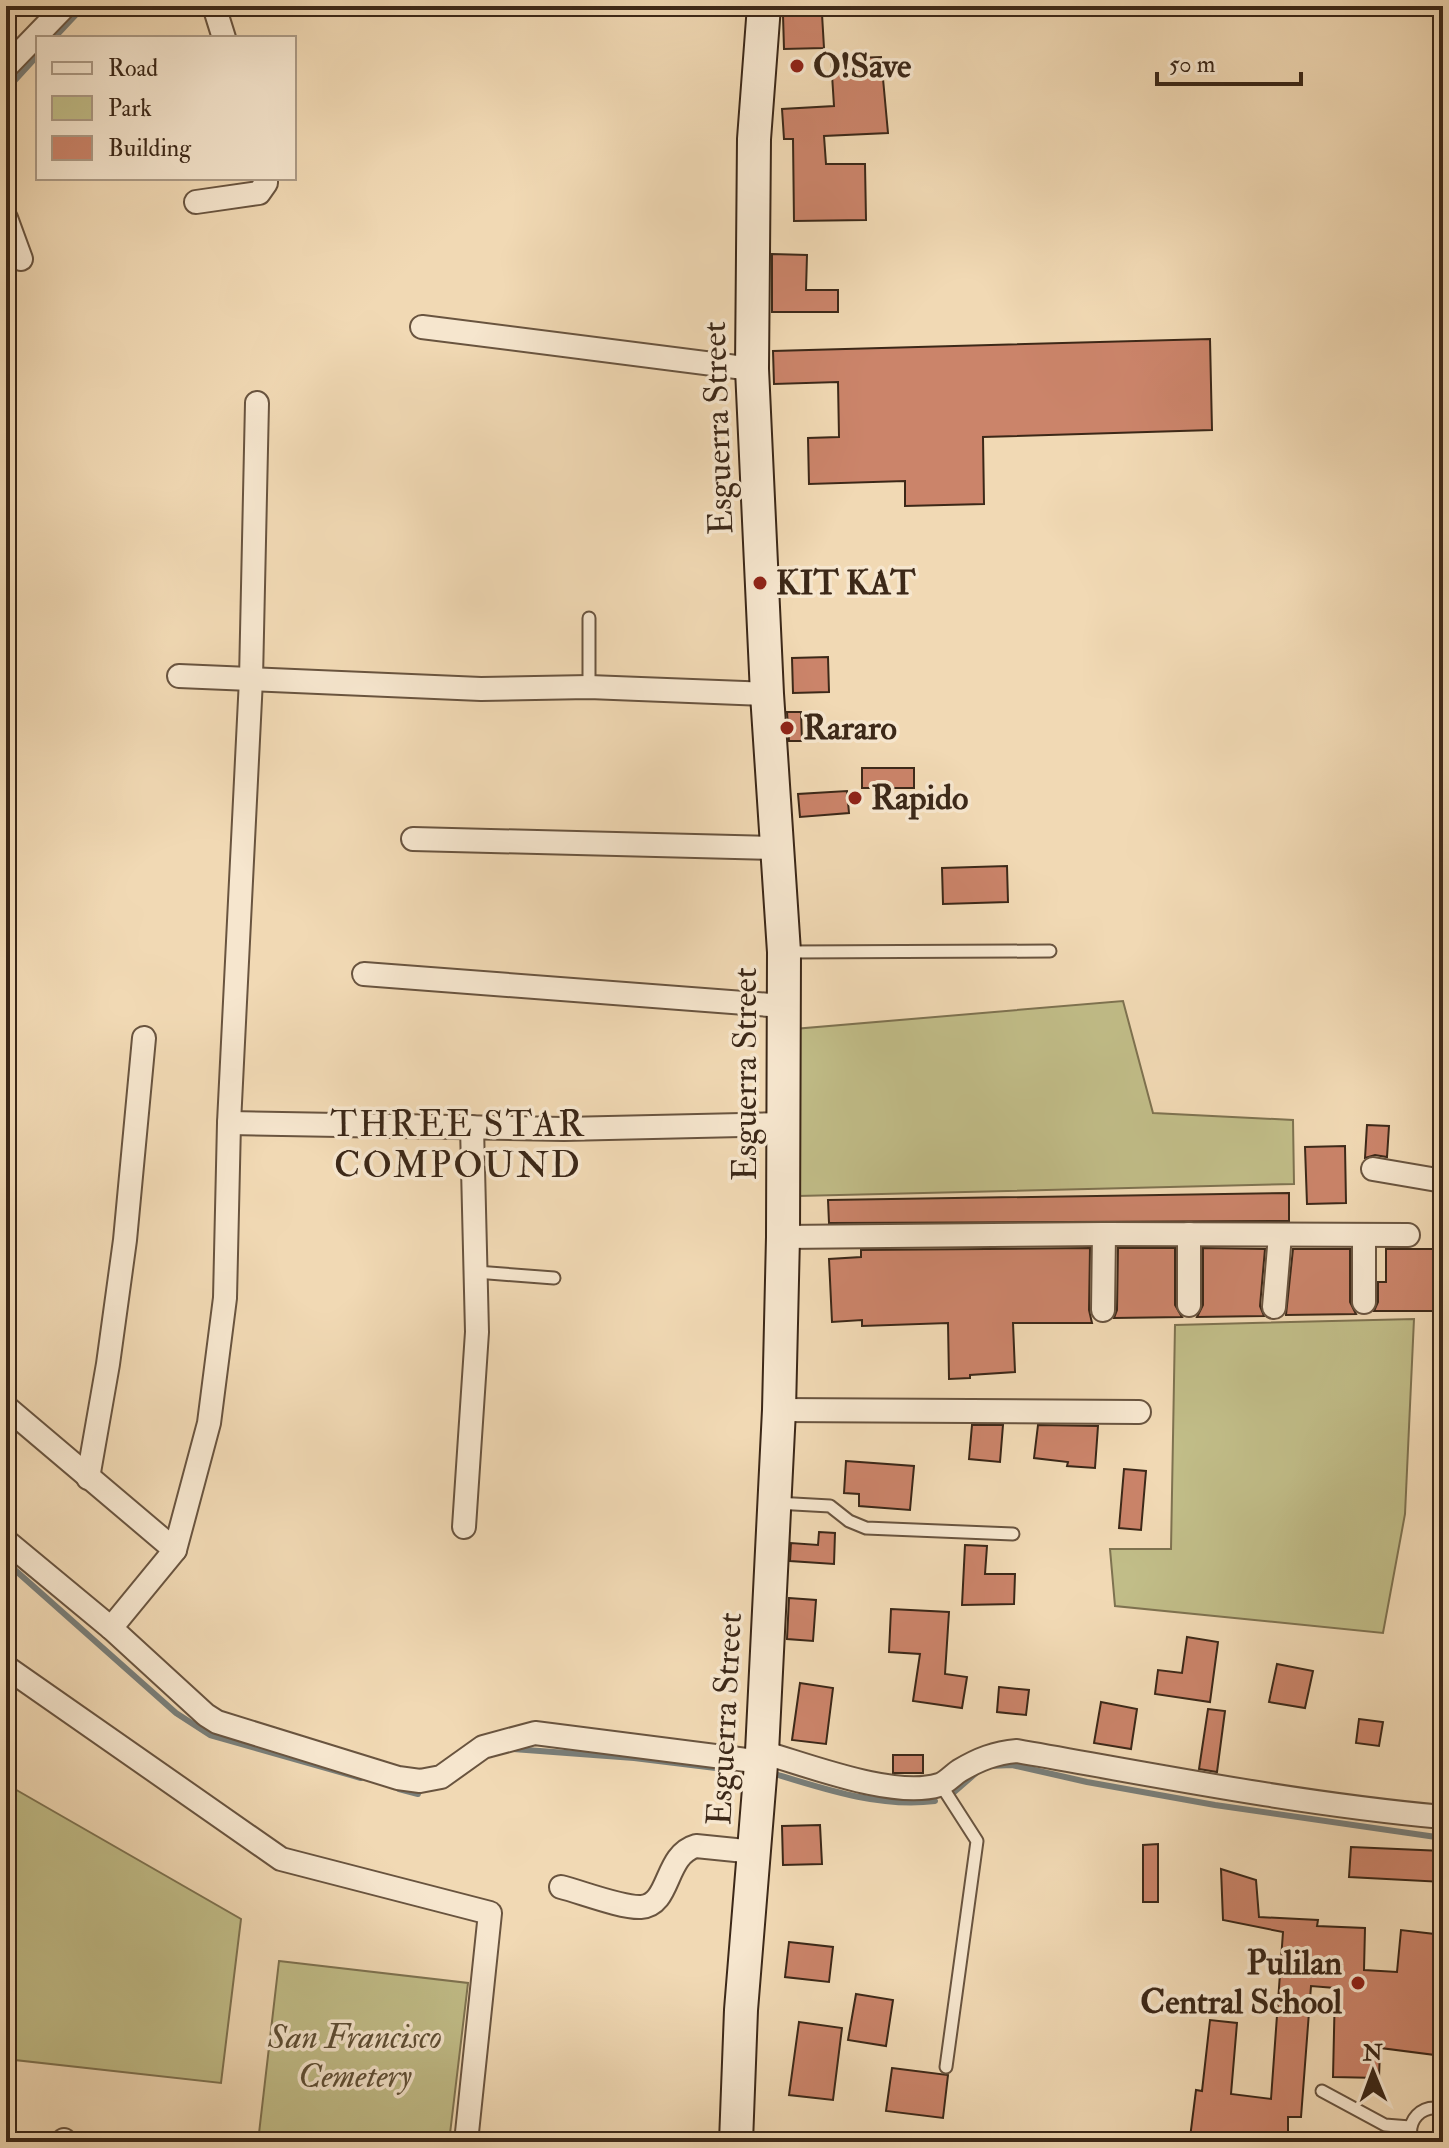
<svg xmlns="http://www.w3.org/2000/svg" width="1449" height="2148" viewBox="0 0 1449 2148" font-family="'IM FELL Double Pica',serif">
<rect width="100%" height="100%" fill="#f1d9b4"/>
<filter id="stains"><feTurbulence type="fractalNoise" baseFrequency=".0025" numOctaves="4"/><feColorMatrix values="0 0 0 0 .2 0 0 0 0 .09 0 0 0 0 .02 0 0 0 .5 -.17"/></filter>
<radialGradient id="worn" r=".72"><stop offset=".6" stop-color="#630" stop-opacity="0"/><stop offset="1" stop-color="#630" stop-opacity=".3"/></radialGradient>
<g fill="#c1bd88" stroke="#7e7250" stroke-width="2">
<path d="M 1123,1001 L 1153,1113 L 1293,1120 L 1294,1184 L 798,1196 L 794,1029 Z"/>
<path d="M 1414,1319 L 1405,1514 L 1383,1633 L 1115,1606 L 1110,1549 L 1171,1549 L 1175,1325 Z"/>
<path d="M 6,1784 L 241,1919 L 221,2083 L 6,2059 Z"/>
<path d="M 279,1961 L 468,1983 L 449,2142 L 258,2142 Z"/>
</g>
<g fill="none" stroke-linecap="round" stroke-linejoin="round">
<g stroke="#797e79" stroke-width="6">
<path d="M 54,38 L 84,6"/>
<path d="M 6,90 L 38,55"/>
<path d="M 6,1562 L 176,1713 L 210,1735 L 361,1778"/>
<path d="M 513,1749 L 634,1758 L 732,1770"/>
<path d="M 989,1766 L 1012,1765 L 1087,1782 L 1215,1805 L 1443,1838"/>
<path d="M 772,1773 C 824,1789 880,1808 935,1801"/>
<path d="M 399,1789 L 418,1794"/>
<path d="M 953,1793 L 976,1773"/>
</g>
</g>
<g fill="#cb846a" stroke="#3c2818" stroke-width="2">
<path d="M 822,14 L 824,48 L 784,49 L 783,15 Z"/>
<path d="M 881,57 L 888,133 L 824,136 L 826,164 L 865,164 L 866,220 L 794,221 L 793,139 L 784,139 L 782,109 L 834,106 L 831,59 Z"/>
<path d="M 772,254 L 807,255 L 806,290 L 838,290 L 838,312 L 772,312 Z"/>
<path d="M 1210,339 L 1212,430 L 983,437 L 984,504 L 905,506 L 905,481 L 809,484 L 808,438 L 839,437 L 838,382 L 774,384 L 773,351 Z"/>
<path d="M 828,657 L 829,692 L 793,693 L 792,658 Z"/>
<path d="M 787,712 L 801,712 L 802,741 L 789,741 Z"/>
<rect x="862" y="768" width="52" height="20"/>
<path d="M 847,791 L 849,813 L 800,817 L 798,794 Z"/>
<path d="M 1007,866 L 1008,902 L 943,904 L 942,868 Z"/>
<path d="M 1367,1125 L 1389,1126 L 1387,1157 L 1375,1155 L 1365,1158 Z"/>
<path d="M 1345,1146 L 1346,1203 L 1307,1204 L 1305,1147 Z"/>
<path d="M 1289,1193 L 1289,1221 L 829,1223 L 828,1200 Z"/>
<path d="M 1090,1248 L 1089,1310 L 1092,1323 L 1013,1323 L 1015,1372 L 970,1375 L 970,1378 L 949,1379 L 948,1323 L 862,1326 L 862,1320 L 832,1322 L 829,1259 L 861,1257 L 861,1250 Z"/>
<path d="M 1118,1248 L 1175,1248 L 1175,1305 L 1182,1317 L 1114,1318 L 1117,1310 Z"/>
<path d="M 1203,1248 L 1265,1249 L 1260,1306 L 1264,1316 L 1197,1317 L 1203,1305 Z"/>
<path d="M 1293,1249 L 1350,1249 L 1350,1302 L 1356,1314 L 1286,1315 Z"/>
<path d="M 1386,1249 L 1443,1249 L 1443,1311 L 1374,1311 L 1378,1302 L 1378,1282 L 1386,1282 Z"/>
<path d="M 972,1425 L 1003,1425 L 1000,1462 L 969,1459 Z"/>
<path d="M 1038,1425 L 1098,1426 L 1095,1468 L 1067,1466 L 1068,1462 L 1034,1458 Z"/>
<path d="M 846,1461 L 914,1466 L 910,1510 L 859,1506 L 859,1494 L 844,1493 Z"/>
<path d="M 1124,1469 L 1146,1471 L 1141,1530 L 1119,1528 Z"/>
<path d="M 819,1532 L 835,1533 L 834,1564 L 790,1561 L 791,1543 L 818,1545 Z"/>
<path d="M 965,1545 L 987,1546 L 985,1574 L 1015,1574 L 1014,1604 L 962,1605 Z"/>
<path d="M 789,1598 L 816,1600 L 813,1641 L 787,1639 Z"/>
<path d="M 891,1609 L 949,1612 L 945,1674 L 967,1677 L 962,1708 L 913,1701 L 920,1654 L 889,1652 Z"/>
<path d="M 1187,1637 L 1218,1642 L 1210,1702 L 1155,1694 L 1158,1670 L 1182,1673 Z"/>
<path d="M 1277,1664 L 1313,1671 L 1305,1708 L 1269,1702 Z"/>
<path d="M 800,1683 L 833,1688 L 826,1744 L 792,1740 Z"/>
<path d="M 999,1687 L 1029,1690 L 1026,1715 L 997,1712 Z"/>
<path d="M 1101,1702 L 1137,1709 L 1131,1749 L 1094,1743 Z"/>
<path d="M 1208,1709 L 1225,1711 L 1217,1772 L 1199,1769 Z"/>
<path d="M 1359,1719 L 1383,1722 L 1379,1746 L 1356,1743 Z"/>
<rect x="893" y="1755" width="30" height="18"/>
<path d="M 820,1825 L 822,1864 L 783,1865 L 782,1826 Z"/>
<path d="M 1158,1844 L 1158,1902 L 1143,1902 L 1143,1845 Z"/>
<path d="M 1351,1847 L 1443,1851 L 1443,1882 L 1349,1877 Z"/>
<path d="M 1221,1869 L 1256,1880 L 1259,1917 L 1318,1920 L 1317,1926 L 1365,1928 L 1364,1970 L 1397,1972 L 1401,1930 L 1443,1935 L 1443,2056 L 1380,2048 L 1379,2078 L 1333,2077 L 1335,1988 L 1311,1986 L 1301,2117 L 1288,2117 L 1288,2142 L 1222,2142 L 1190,2138 L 1196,2090 L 1202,2091 L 1210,2020 L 1237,2023 L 1231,2094 L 1271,2099 L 1283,1932 L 1223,1920 Z"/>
<path d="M 789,1942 L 833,1947 L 829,1982 L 785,1977 Z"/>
<path d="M 856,1994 L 893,2000 L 886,2046 L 848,2040 Z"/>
<path d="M 799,2022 L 842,2028 L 833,2100 L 789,2095 Z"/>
<path d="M 892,2068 L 948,2075 L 943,2118 L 886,2111 Z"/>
</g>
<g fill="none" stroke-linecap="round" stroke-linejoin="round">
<g stroke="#69543f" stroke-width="15">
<g id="lane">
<path d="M 589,618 L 589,687"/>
<path d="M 788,952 L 1050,951"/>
<path d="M 476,1272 L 554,1278"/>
<path d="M 776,1503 L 830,1506 L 849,1521 L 866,1528 L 1013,1534"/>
<path d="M 941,1785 L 977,1841 L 946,2067"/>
<path d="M 1322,2091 L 1385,2125 L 1410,2127"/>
<path d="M 1412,2142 C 1406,2120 1421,2104 1443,2109"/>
</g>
</g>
<g stroke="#69543f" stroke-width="26">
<g id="street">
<path d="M 214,6 L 224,38"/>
<path d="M 6,67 L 65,6"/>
<path d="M 196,202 L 259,193 L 266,183 L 266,178"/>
<path d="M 6,218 L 21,259"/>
<path d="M 422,327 L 752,369"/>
<path d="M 179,676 L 481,689 L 589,687 L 767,694"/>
<path d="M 413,839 L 778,848"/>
<path d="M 364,974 L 783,1006"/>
<path d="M 229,1123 L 564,1129 L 783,1124"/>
<path d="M 1373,1169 L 1443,1181"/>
<path d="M 783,1237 L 1104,1234 L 1408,1235"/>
<path d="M 1364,1302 L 1364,1235"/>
<path d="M 1189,1305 L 1189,1234"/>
<path d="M 1274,1307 L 1280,1235"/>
<path d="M 1103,1310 L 1104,1234"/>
<path d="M 6,1407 L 175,1550"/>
<path d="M 779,1410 L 1139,1412"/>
<path d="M 88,1478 L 108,1364 L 125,1240 L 144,1038"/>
<path d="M 464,1527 L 477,1332 L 472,1127"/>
<path d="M 6,1541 L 111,1628 L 206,1715 L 217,1722 L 398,1778 L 420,1781 L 441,1777 L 483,1747 L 535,1733 L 762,1762"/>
<path d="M 111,1628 L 175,1550 L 209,1423 L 225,1298 L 229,1123 L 251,679 L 257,403"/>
<path d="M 6,1667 L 281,1859 L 490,1913 L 466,2142"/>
<path d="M 762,1752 C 808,1765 894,1799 939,1785 C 946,1783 953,1775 959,1771 C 979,1759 995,1753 1017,1751 C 1159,1776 1300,1804 1443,1817"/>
<path d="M 561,1887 C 581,1892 622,1908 641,1907 C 671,1905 664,1855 696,1846 L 755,1852"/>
<path d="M 64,2142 L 64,2140"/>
</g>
</g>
<g stroke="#3c2818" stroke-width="36">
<path id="secondary" d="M 736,2142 L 741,2010 L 762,1752 L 779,1410 L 783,1237 L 784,952 L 767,694 L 752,369 L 754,139 L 764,6"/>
</g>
<use href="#lane" stroke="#f6e6ce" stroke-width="11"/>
<use href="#street" stroke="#f6e6ce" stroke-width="22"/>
<use href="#secondary" stroke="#f6e6ce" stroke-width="32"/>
</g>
<g fill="#8f2418" stroke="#f6e6ce" stroke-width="3">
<circle cx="797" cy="66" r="8"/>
<circle cx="760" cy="583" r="8"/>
<circle cx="787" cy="728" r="8"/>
<circle cx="855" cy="798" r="8"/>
<circle cx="1358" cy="1983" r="8"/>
</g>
<g text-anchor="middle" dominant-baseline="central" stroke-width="7" stroke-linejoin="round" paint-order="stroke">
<g font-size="34" font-weight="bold" fill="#3c2818" stroke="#f6e6ce" text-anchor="start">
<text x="813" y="66">O!Save</text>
<text x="776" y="583">KIT KAT</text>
<text x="803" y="728">Rararo</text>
<text x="871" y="798">Rapido</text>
<text x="1342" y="1963" text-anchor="end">Pulilan<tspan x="1342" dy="39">Central School</tspan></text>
</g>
<g font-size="34" fill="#3c2818" stroke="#f6e6ce">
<text transform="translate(718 428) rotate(-92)">Esguerra Street</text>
<text transform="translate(745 1074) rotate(-90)">Esguerra Street</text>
<text transform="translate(725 1719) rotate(-87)">Esguerra Street</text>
</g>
<g font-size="34" font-style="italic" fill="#5d4d34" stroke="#f6e6ce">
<text x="355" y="2037">San Francisco<tspan x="355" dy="39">Cemetery</tspan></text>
</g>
<g font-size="36" letter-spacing="2" fill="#3c2818" stroke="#f6e6ce">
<text x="458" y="1124">THREE STAR<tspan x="458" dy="41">COMPOUND</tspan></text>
</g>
</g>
<rect width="1449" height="2148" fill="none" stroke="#f1d9b4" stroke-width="32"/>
<rect x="8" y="8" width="1433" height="2132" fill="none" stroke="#3c2818" stroke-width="4"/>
<rect x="16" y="16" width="1417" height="2116" fill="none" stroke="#3c2818" stroke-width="2"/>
<rect x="36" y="36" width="260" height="144" fill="#f6e6ce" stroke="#ac9a85" stroke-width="2"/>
<rect x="52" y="62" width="40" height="12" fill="#f6e6ce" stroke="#ac9a85" stroke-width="2"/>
<text x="108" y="76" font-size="24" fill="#3c2818">Road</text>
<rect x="52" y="96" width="40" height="24" fill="#c1bd88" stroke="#ac9a85" stroke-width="2"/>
<text x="108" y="116" font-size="24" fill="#3c2818">Park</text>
<rect x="52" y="136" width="40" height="24" fill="#cb846a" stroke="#ac9a85" stroke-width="2"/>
<text x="108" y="156" font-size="24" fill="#3c2818">Building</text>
<g transform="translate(1373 2072) rotate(359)" stroke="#f6e6ce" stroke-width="6" paint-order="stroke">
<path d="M0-6L14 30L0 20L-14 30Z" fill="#3c2818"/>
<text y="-12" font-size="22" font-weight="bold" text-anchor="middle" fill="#3c2818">N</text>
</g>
<path d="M1157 72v12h144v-12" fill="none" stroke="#3c2818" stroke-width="4"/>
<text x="1169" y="72" font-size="24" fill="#3c2818" stroke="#f6e6ce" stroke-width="6" paint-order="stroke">50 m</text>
<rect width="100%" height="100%" filter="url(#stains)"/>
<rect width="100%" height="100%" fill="url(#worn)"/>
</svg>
